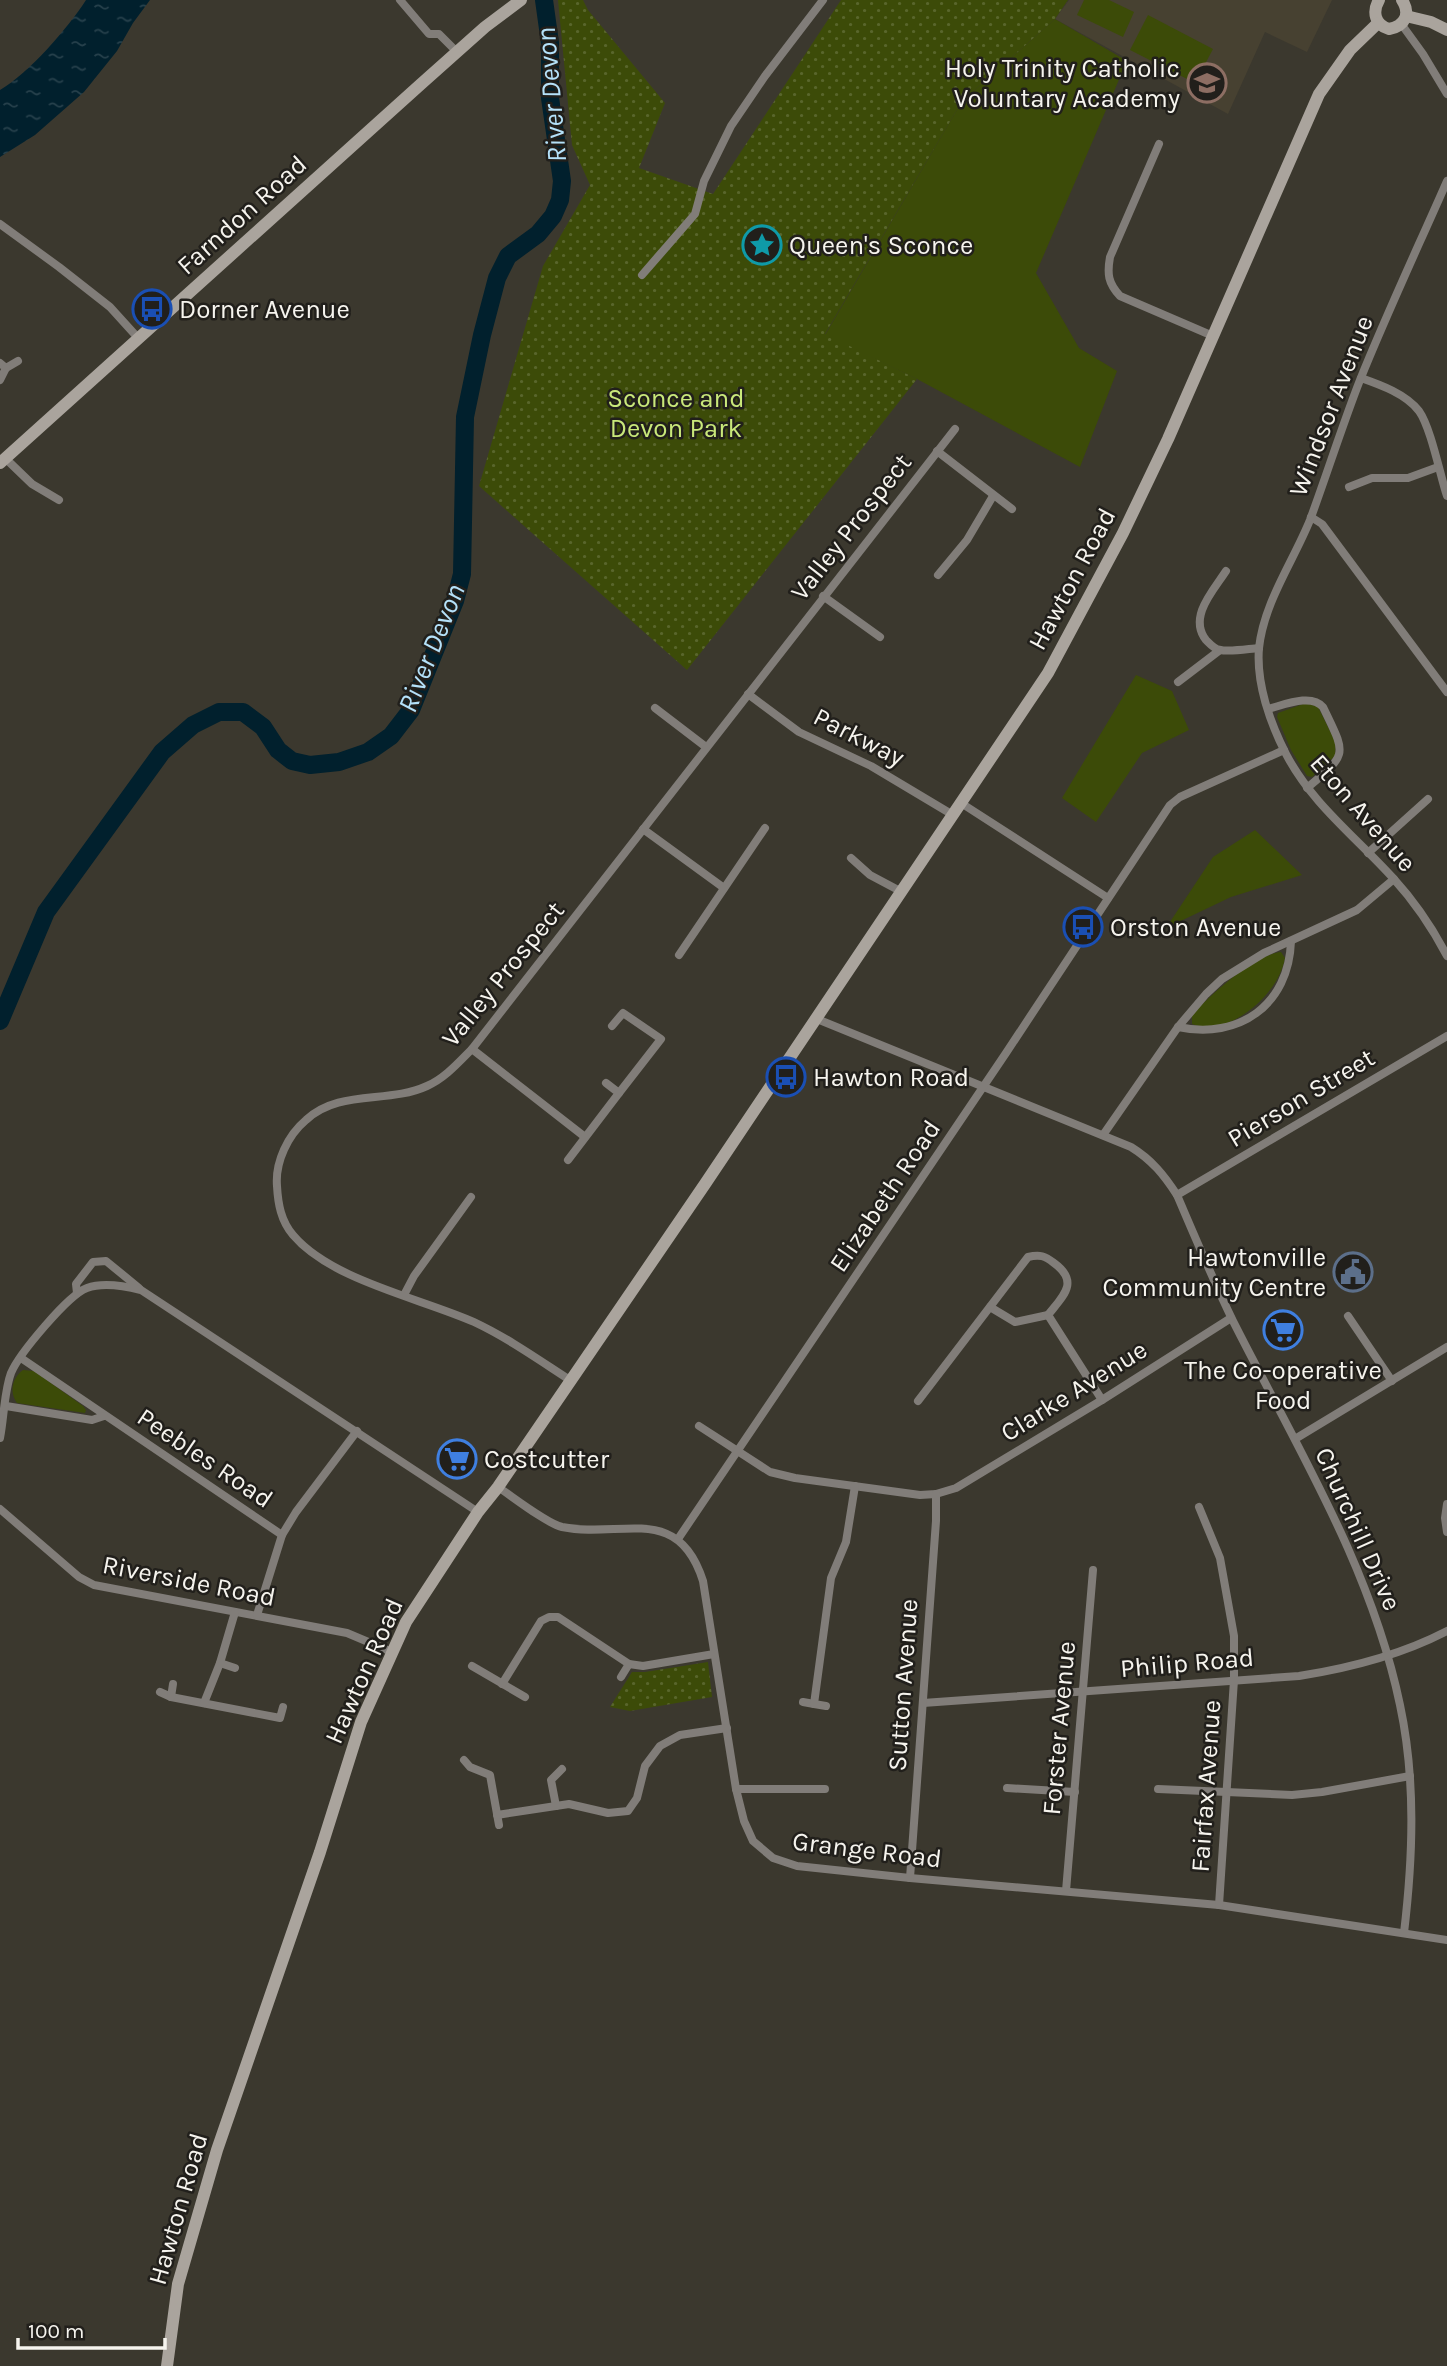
<svg xmlns="http://www.w3.org/2000/svg" width="1447" height="2366" viewBox="0 0 1447 2366" font-family="Karla,sans-serif">
<defs>
<pattern id="park-dots" width="8" height="8" patternUnits="userSpaceOnUse" patternTransform="scale(1.75)"><rect width="8" height="8" fill="#3c4b08"/><path d="M2 2h.1M6 6h.1" fill="none" stroke="#59662c" stroke-width="1.8" stroke-linecap="round"/></pattern>
<pattern id="water-ripples" width="26" height="14" patternUnits="userSpaceOnUse" patternTransform="scale(1.75)"><rect width="26" height="14" fill="#01202d"/><path d="M2 4q2-2 4 0t4 0M15 11q2-2 4 0t4 0" fill="none" stroke="#27414c"/></pattern>
</defs>
<rect width="100%" height="100%" fill="#3b382e"/>
<path fill="#474131" d="M 1069,0 L 1332,0 L 1307,52 L 1265,32 L 1228,114 L 1055,19 Z"/>
<g fill="#3c4b08">
<path d="M 1084,0 L 1109,0 L 1134,12 L 1123,37 L 1077,15 Z"/>
<path d="M 1148,15 L 1213,49 L 1195,83 L 1130,50 Z"/>
<path d="M 1055,19 L 1127,61 L 1036,273 L 1079,348 L 1117,371 L 1080,467 L 917,379 L 825,335 L 962,101 Z"/>
<path d="M 1136,675 L 1172,691 L 1189,730 L 1142,753 L 1096,822 L 1062,798 Z"/>
<path d="M 1306,703 L 1318,707 L 1336,743 L 1335,756 L 1312,777 L 1307,776 L 1291,750 L 1277,717 L 1278,713 Z"/>
<path d="M 1255,830 L 1302,875 L 1231,897 L 1166,928 L 1213,857 Z"/>
<path d="M 1281,952 L 1285,958 C 1279,994 1230,1038 1192,1024 L 1192,1014 C 1212,995 1252,955 1281,952 Z"/>
<path d="M 23,1370 L 34,1371 L 83,1406 L 86,1410 L 85,1413 L 17,1403 C 9,1392 12,1378 23,1370 Z"/>
</g>
<g fill="url(#park-dots)">
<path d="M 558,0 L 583,0 L 588,10 L 665,103 L 639,168 L 713,194 L 841,0 L 1068,0 L 1055,19 L 962,101 L 825,334 L 917,379 L 687,670 L 479,486 L 543,266 L 590,185 L 572,145 Z"/>
<path d="M 708,1662 L 712,1697 L 630,1711 L 610,1707 L 632,1672 L 645,1672 Z"/>
</g>
<path fill="url(#water-ripples)" d="M 86,0 L 150,0 L 133,23 L 117,51 L 84,92 L 35,135 L 0,157 L 0,90 C 29,73 68,28 86,0 Z"/>
<g fill="none" stroke-linecap="round" stroke-linejoin="round">
<path stroke="#01202d" stroke-width="18" d="M 0,1021 L 46,912 L 162,752 L 193,725 L 219,712 L 243,712 L 263,727 L 278,750 L 292,761 L 310,765 L 339,762 L 368,752 L 391,736 L 411,710 L 455,601 L 462,574 L 465,417 L 482,335 L 497,278 L 508,256 L 538,234 L 553,216 L 560,200 L 562,181 L 550,98 L 550,43 L 544,0"/>
<g stroke="#817d79" stroke-width="8">
<path d="M 400,0 L 429,34 L 439,34 L 457,52"/>
<path d="M 1402,25 L 1423,54 L 1447,94"/>
<path d="M 1159,144 L 1110,257 C 1107,274 1108,283 1120,296 L 1213,336"/>
<path d="M 1447,181 C 1418,247 1387,313 1360,380 C 1342,426 1327,474 1310,520 C 1293,562 1264,602 1259,648 C 1256,683 1270,723 1286,754 C 1312,804 1356,837 1393,878 C 1414,901 1433,929 1447,956"/>
<path d="M 0,224 L 59,267 L 110,307 L 139,339"/>
<path d="M 642,275 L 695,214 L 704,181 L 731,126 L 765,76 L 823,0"/>
<path d="M 0,363 L 6,368 L 18,361"/>
<path d="M 1361,378 C 1381,385 1406,394 1419,411 C 1431,428 1440,475 1447,496"/>
<path d="M 0,380 L 6,368"/>
<path d="M 937,451 L 1012,509"/>
<path d="M 5,458 L 32,484 L 59,500"/>
<path d="M 1349,487 L 1372,478 L 1408,478 L 1438,467"/>
<path d="M 1311,517 L 1322,524 L 1447,692"/>
<path d="M 1226,571 C 1213,591 1188,617 1206,640 C 1210,644 1214,649 1220,650 C 1231,652 1247,649 1259,648"/>
<path d="M 938,575 L 967,540 L 993,496"/>
<path d="M 823,596 L 880,637"/>
<path d="M 1178,682 L 1220,650"/>
<path d="M 748,694 L 799,732 L 871,766 L 953,815"/>
<path d="M 655,708 L 706,747"/>
<path d="M 1268,709 C 1284,705 1311,693 1323,707 C 1346,755 1349,753 1307,788"/>
<path d="M 961,803 L 1108,898"/>
<path d="M 643,829 L 724,888"/>
<path d="M 1368,853 L 1428,799"/>
<path d="M 851,858 L 870,875 L 902,892"/>
<path d="M 679,955 L 765,828"/>
<path d="M 817,1019 L 1131,1147 C 1152,1160 1164,1175 1177,1195 C 1195,1237 1213,1280 1233,1321 C 1296,1446 1371,1566 1400,1705 C 1416,1780 1413,1857 1404,1933"/>
<path d="M 612,1026 L 623,1013 L 661,1039 L 619,1093"/>
<path d="M 1178,1027 C 1239,1040 1289,1005 1291,941"/>
<path d="M 472,1049 L 585,1137"/>
<path d="M 1103,1135 L 1178,1027 L 1206,994 L 1222,979 L 1264,953 L 1357,910 L 1394,879"/>
<path d="M 568,1160 L 619,1093 L 606,1083"/>
<path d="M 1177,1195 L 1447,1036"/>
<path d="M 77,1293 L 76,1284 L 93,1262 L 106,1261 L 139,1288"/>
<path d="M 404,1295 L 414,1276 L 471,1197"/>
<path d="M 990,1307 L 1015,1322 L 1048,1315"/>
<path d="M 1348,1316 L 1392,1381"/>
<path d="M 21,1358 L 282,1535"/>
<path d="M 570,1380 C 539,1360 508,1338 474,1322 C 420,1298 331,1280 293,1235 C 281,1221 278,1204 277,1186 C 275,1162 288,1135 306,1120 C 339,1089 388,1104 427,1086 C 445,1078 458,1063 472,1049 L 955,429"/>
<path d="M 918,1401 L 1028,1257 C 1040,1254 1045,1256 1054,1263 C 1080,1282 1063,1296 1048,1315 L 1102,1400"/>
<path d="M 6,1406 L 92,1420 L 104,1416"/>
<path d="M 699,1426 L 770,1472 L 795,1478 L 920,1495 L 936,1494 L 956,1488 L 1102,1400 L 1231,1318"/>
<path d="M 0,1438 C 4,1418 4,1392 11,1373 C 19,1354 68,1295 87,1288 C 103,1282 125,1286 141,1290 L 478,1512"/>
<path d="M 1295,1439 L 1447,1347"/>
<path d="M 498,1487 C 513,1497 546,1523 562,1527 C 621,1539 678,1502 703,1581 L 736,1789 L 744,1821 L 753,1841 L 773,1858 L 797,1866 L 910,1878 L 1219,1905 L 1447,1940"/>
<path d="M 1447,1504 L 1445,1518 L 1447,1532"/>
<path d="M 1199,1507 L 1220,1558 L 1234,1636 L 1234,1680 L 1219,1905"/>
<path d="M 0,1509 L 79,1577 L 94,1585 L 347,1633 L 392,1652"/>
<path d="M 678,1539 L 1006,1053 L 1170,805 L 1180,797 L 1284,750"/>
<path d="M 257,1615 L 282,1535 L 296,1512 L 357,1431"/>
<path d="M 220,1663 L 235,1668"/>
<path d="M 472,1666 L 525,1697"/>
<path d="M 621,1677 L 629,1664"/>
<path d="M 502,1684 L 541,1621 L 549,1617 L 558,1617 L 629,1664 L 643,1666 L 714,1654"/>
<path d="M 160,1692 L 171,1697 L 280,1718 L 283,1707"/>
<path d="M 171,1697 L 173,1684"/>
<path d="M 803,1702 L 814,1704"/>
<path d="M 204,1703 L 220,1663 L 235,1612"/>
<path d="M 923,1703 L 1299,1676 C 1350,1668 1401,1655 1447,1631"/>
<path d="M 826,1706 L 814,1704 L 831,1578 L 846,1542 L 855,1486"/>
<path d="M 464,1760 L 470,1767 L 490,1775 L 499,1825"/>
<path d="M 1007,1788 L 1075,1792"/>
<path d="M 736,1789 L 825,1789"/>
<path d="M 1158,1789 L 1292,1795 L 1322,1792 L 1410,1776"/>
<path d="M 556,1806 L 551,1780 L 562,1769"/>
<path d="M 497,1815 L 569,1804 L 608,1813 L 628,1811 L 637,1798 L 645,1766 L 660,1746 L 680,1735 L 727,1728"/>
<path d="M 910,1878 L 936,1521 L 936,1494"/>
<path d="M 1066,1891 L 1093,1570"/>
</g>
<g stroke="#aaa49d" stroke-width="12">
<path d="M 1379,0 C 1372,12 1375,25 1389,29 C 1405,26 1411,14 1402,0"/>
<path d="M 1406,16 L 1431,22 L 1447,30"/>
<path d="M 0,463 L 421,84 L 485,27 L 521,0"/>
<path d="M 167,2366 L 178,2284 L 217,2150 L 320,1852 L 361,1722 L 406,1622 L 478,1512 L 498,1487 L 705,1184 L 1048,673 L 1123,533 L 1168,439 L 1319,94 L 1350,50 L 1378,23"/>
</g>
</g>
<defs>
<g id="school-ring" transform="scale(2.0125)"><circle r="9.5" fill="#211f1b" stroke="#8d6e63" stroke-width="1.5"/><path d="M0-5L7-2L0 1L-7-2ZM-4 1L0 2.5L4 1V4Q0 6-4 4Z" fill="#8d6e63"/></g>
<g id="sight-ring" transform="scale(2.0125)"><circle r="9.5" fill="#211f1b" stroke="#0f9aa8" stroke-width="1.5"/><path d="M0-6L1.8-2.2L6-1.7L2.9 1.2L3.7 5.4L0 3.3L-3.7 5.4L-2.9 1.2L-6-1.7L-1.8-2.2Z" fill="#0f9aa8"/></g>
<g id="bus-ring" transform="scale(2.0125)"><circle r="9.5" fill="#211f1b" stroke="#1a4fb4" stroke-width="1.5"/><path d="M-5-6H5V4H4V6H2V4H-2V6H-4V4H-5ZM-3.5-4V0h7V-4ZM-3.5 1.2v1.5H-2V1.2ZM2 1.2v1.5H3.5V1.2Z" fill="#1a4fb4"/></g>
<g id="civic-ring" transform="scale(2.0125)"><circle r="9.5" fill="#211f1b" stroke="#5c6f8a" stroke-width="1.5"/><path d="M-.6-6.5H3V-4.5H.6V-3L4-1V1h2V6H-6V1h2V-1L-.6-3ZM-1.2 2.5V6h2.4V2.5Z" fill="#5c6f8a"/></g>
<g id="supermarket-ring" transform="scale(2.0125)"><circle r="9.5" fill="#211f1b" stroke="#3f7fe0" stroke-width="1.5"/><path d="M-6-5.5h2.5l.6 2H6L4.5 2H-2.5L-4.4-4H-6ZM-1.5 3.2a1.3 1.3 0 1 0 .1 0ZM3 3.2a1.3 1.3 0 1 0 .1 0Z" fill="#3f7fe0"/></g>
</defs>
<g fill-rule="evenodd">
<use href="#school-ring" x="1207" y="83"/>
<use href="#sight-ring" x="762" y="245"/>
<use href="#bus-ring" x="152" y="309"/>
<use href="#bus-ring" x="1083" y="927"/>
<use href="#bus-ring" x="786" y="1077"/>
<use href="#civic-ring" x="1353" y="1272"/>
<use href="#supermarket-ring" x="1283" y="1330"/>
<use href="#supermarket-ring" x="457" y="1459"/>
</g>
<g text-anchor="middle" dominant-baseline="central" stroke-width="5" stroke-linejoin="round" paint-order="stroke">
<g font-size="26" fill="#f6f4ee" stroke="#211f1b" text-anchor="start">
<text x="1180" y="68" text-anchor="end">Holy Trinity Catholic<tspan x="1180" dy="30">Voluntary Academy</tspan></text>
<text x="789" y="245">Queen's Sconce</text>
<text x="179" y="309">Dorner Avenue</text>
<text x="1110" y="927">Orston Avenue</text>
<text x="813" y="1077">Hawton Road</text>
<text x="1326" y="1257" text-anchor="end">Hawtonville<tspan x="1326" dy="30">Community Centre</tspan></text>
<text x="1283" y="1370" text-anchor="middle">The Co-operative<tspan x="1283" dy="30">Food</tspan></text>
<text x="484" y="1459">Costcutter</text>
</g>
<g font-size="26" fill="#f6f4ee" stroke="#211f1b">
<text transform="translate(242 215) rotate(-42)">Farndon Road</text>
<text transform="translate(1331 406) rotate(-69)">Windsor Avenue</text>
<text transform="translate(851 527) rotate(-52)">Valley Prospect</text>
<text transform="translate(1072 579) rotate(-62)">Hawton Road</text>
<text transform="translate(859 737) rotate(27)">Parkway</text>
<text transform="translate(1363 813) rotate(49)">Eton Avenue</text>
<text transform="translate(503 974) rotate(-51)">Valley Prospect</text>
<text transform="translate(1301 1098) rotate(-31)">Pierson Street</text>
<text transform="translate(885 1196) rotate(-56)">Elizabeth Road</text>
<text transform="translate(1074 1391) rotate(-32)">Clarke Avenue</text>
<text transform="translate(205 1458) rotate(34)">Peebles Road</text>
<text transform="translate(1358 1529) rotate(66)">Churchill Drive</text>
<text transform="translate(189 1581) rotate(11)">Riverside Road</text>
<text transform="translate(1187 1663) rotate(-5)">Philip Road</text>
<text transform="translate(364 1671) rotate(-66)">Hawton Road</text>
<text transform="translate(903 1685) rotate(-86)">Sutton Avenue</text>
<text transform="translate(1059 1728) rotate(-85)">Forster Avenue</text>
<text transform="translate(1206 1786) rotate(-86)">Fairfax Avenue</text>
<text transform="translate(867 1850) rotate(7)">Grange Road</text>
<text transform="translate(178 2209) rotate(-74)">Hawton Road</text>
</g>
<g font-size="26" fill="#c9e87a" stroke="#211f1b">
<text x="676" y="398">Sconce and<tspan x="676" dy="30">Devon Park</tspan></text>
</g>
<g font-size="28" font-style="italic" fill="#b4e1f9" stroke="#211f1b">
<text transform="translate(551 95) rotate(-95)">River Devon</text>
<text transform="translate(431 648) rotate(-68)">River Devon</text>
</g>
</g>
<path d="M18 2338v10h147v-10" fill="none" stroke="#f6f4ee" stroke-width="3.5"/>
<text x="28" y="2338" font-size="21" fill="#f6f4ee" stroke="#211f1b" stroke-width="5" paint-order="stroke">100 m</text>
</svg>
